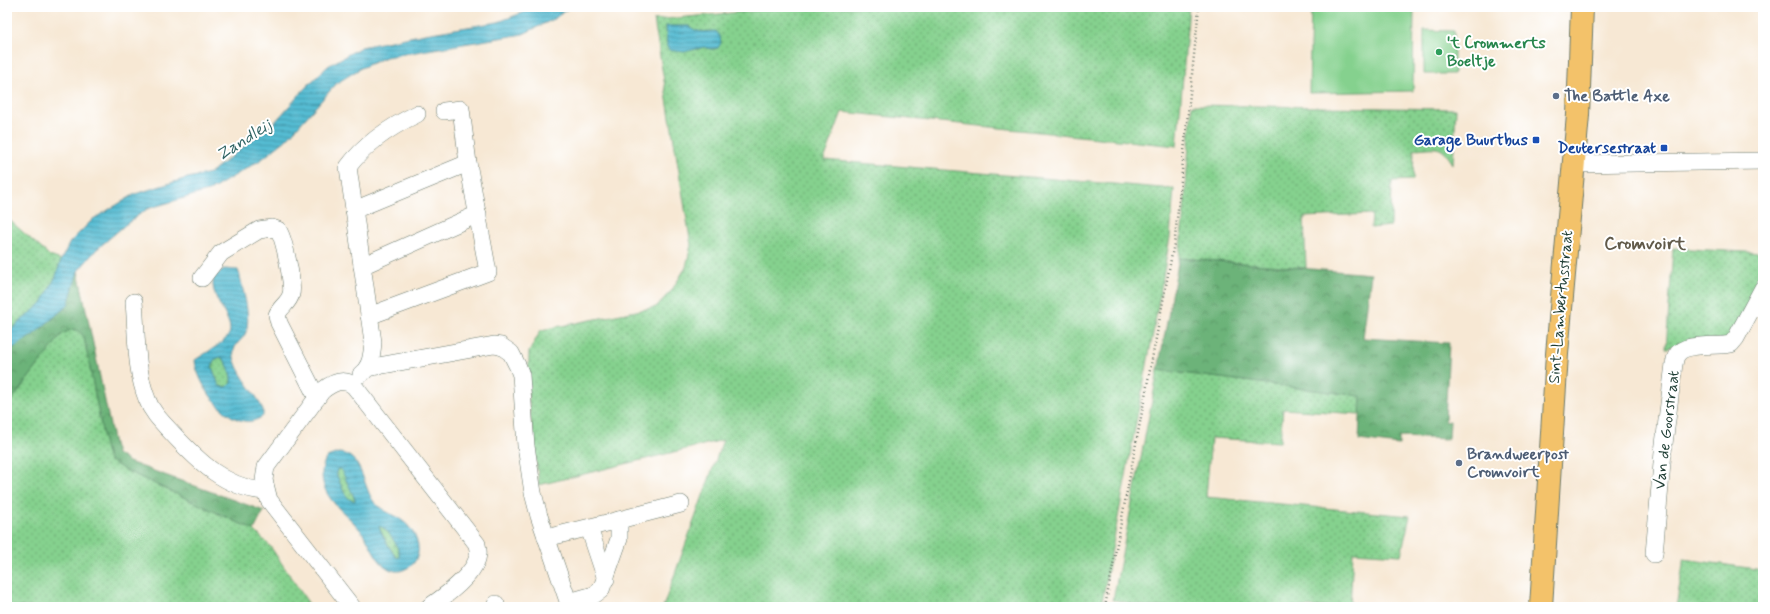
<svg xmlns="http://www.w3.org/2000/svg" width="1770" height="614" viewBox="0 0 1770 614" font-family="Mynerve,sans-serif">
<defs>
<pattern id="grass-dots" width="8" height="8" patternUnits="userSpaceOnUse"><rect width="8" height="8" fill="#85d18e"/><path d="M2 2h.1M6 6h.1" fill="none" stroke="#6cab75" stroke-width="1.8" stroke-linecap="round"/></pattern>
<pattern id="forest-crowns" width="20" height="18" patternUnits="userSpaceOnUse"><rect width="20" height="18" fill="#6cb379"/><path d="M2 6a3 3 0 1 1 6 0M12 15a3 3 0 1 1 6 0" fill="none" stroke="#589364"/></pattern>
<pattern id="water-rules" width="6" height="5" patternUnits="userSpaceOnUse"><rect width="6" height="5" fill="#54bbd2"/><path d="M0 2.5h6" fill="none" stroke="#4599ab"/></pattern>
</defs>
<rect width="100%" height="100%" fill="#fff"/>
<filter id="ink" filterUnits="userSpaceOnUse"><feTurbulence type="fractalNoise" baseFrequency=".025" numOctaves="2"/><feDisplacementMap in="SourceGraphic" scale="8" xChannelSelector="R" yChannelSelector="G"/><feConvolveMatrix kernelMatrix="1 2 1 2 8 2 1 2 1" color-interpolation-filters="sRGB"/></filter>
<filter id="wash" filterUnits="userSpaceOnUse"><feTurbulence type="fractalNoise" baseFrequency=".012" numOctaves="4" result="noise"/><feDisplacementMap in="SourceGraphic" scale="16" xChannelSelector="R" yChannelSelector="G"/><feGaussianBlur stdDeviation="0.9" result="paint"/><feColorMatrix in="noise" values="0 0 0 0 0 0 0 0 0 0 0 0 0 0 0 0 0 1.4 0 .05"/><feComposite in="paint" operator="in"/></filter>
<g filter="url(#wash)">
<rect width="100%" height="100%" fill="#f7e8d4"/>
<g fill="url(#grass-dots)" stroke="#528761" fill-rule="evenodd">
<path d="M 796,7 L 1189,7 L 1177,146 L 842,112 L 824,160 L 1174,189 L 1170,237 L 1154,328 L 1101,607 L 663,607 L 723,440 L 539,485 L 528,395 L 529,352 L 541,330 L 656,307 L 672,290 L 686,267 L 691,245 L 654,20 ZM 666,26 L 689,26 C 696,32 700,33 708,31 L 718,48 L 711,49 L 704,47 L 692,50 L 667,46 Z"/>
<path d="M 1192,105 L 1456,109 L 1453,164 C 1440,143 1437,148 1414,149 L 1413,180 L 1392,181 L 1391,226 L 1371,228 L 1372,214 L 1304,217 L 1306,268 L 1179,258 L 1184,211 Z"/>
<path d="M 7,218 L 50,256 L 61,260 L 56,276 L 42,303 L 7,333 Z"/>
<path d="M 1673,248 L 1763,253 L 1763,280 L 1729,339 L 1671,346 L 1666,349 Z"/>
<path d="M 73,329 L 79,331 L 84,337 L 105,446 L 109,460 L 125,470 L 254,530 L 270,546 L 311,607 L 7,607 L 7,406 L 62,334 Z"/>
<path d="M 220,357 C 228,361 232,375 231,383 L 227,387 L 219,386 L 212,367 L 214,360 Z"/>
<path d="M 1158,370 L 1361,396 L 1360,414 L 1283,409 L 1280,442 L 1211,438 L 1206,497 L 1410,516 L 1401,555 L 1353,552 L 1350,607 L 1150,607 L 1113,600 Z"/>
<path d="M 337,469 L 341,469 L 349,483 L 355,501 C 344,501 341,482 336,474 Z"/>
<path d="M 379,526 C 387,527 401,549 399,557 L 397,558 C 394,555 379,530 379,526 Z"/>
<path d="M 1684,559 L 1763,570 L 1763,607 L 1676,607 Z"/>
</g>
<g fill="url(#forest-crowns)" stroke="#467856">
<path d="M 1179,258 L 1371,274 L 1363,338 L 1449,343 L 1445,422 L 1450,421 L 1449,439 L 1399,437 L 1399,445 L 1359,440 L 1361,396 L 1158,370 Z"/>
<path d="M 78,271 L 114,444 L 117,454 L 129,462 L 264,511 L 254,530 L 125,470 L 109,460 L 105,446 L 84,337 L 79,331 L 73,329 L 62,334 L 7,406 L 7,352 L 33,335 L 68,305 Z"/>
</g>
<g fill="#85d18e" stroke="#528761">
<path d="M 1311,7 L 1414,7 L 1413,91 L 1309,93 Z"/>
<path d="M 1424,30 L 1454,31 L 1454,74 L 1424,74 Z"/>
</g>
<g fill="url(#water-rules)" stroke="#3a7c83" fill-rule="evenodd">
<path d="M 538,7 L 570,7 L 554,19 L 523,34 L 386,57 L 361,68 L 337,83 L 286,140 L 262,159 L 211,190 L 147,209 L 125,225 L 96,250 L 78,271 L 68,305 L 33,335 L 7,352 L 7,333 L 42,303 L 56,276 L 61,260 L 70,242 L 93,219 L 135,194 L 184,179 L 210,173 L 275,122 L 307,86 L 328,66 L 361,47 L 425,34 L 498,22 Z"/>
<path d="M 666,26 L 689,26 C 698,34 705,31 716,31 L 720,37 L 721,43 L 718,48 L 711,49 L 704,47 L 684,52 L 669,50 L 667,47 Z"/>
<path d="M 224,269 L 238,270 L 240,276 C 243,292 250,312 247,328 C 245,343 229,342 235,361 C 241,379 256,392 263,410 L 263,416 C 234,438 197,386 195,360 C 201,356 225,342 228,336 C 238,322 207,298 214,277 ZM 220,357 C 228,360 232,375 231,383 L 227,387 L 219,386 L 212,367 L 214,360 Z"/>
<path d="M 338,453 C 364,453 363,492 376,504 C 386,514 401,516 410,528 C 421,542 423,563 403,570 C 398,572 394,571 389,569 C 376,562 372,546 364,535 C 350,514 323,503 322,475 C 322,468 323,463 327,457 ZM 337,469 L 341,469 L 355,499 L 355,501 C 343,500 341,482 336,474 ZM 379,526 C 387,527 401,549 399,557 L 397,558 C 393,555 379,530 379,526 Z"/>
</g>
</g>
<g filter="url(#ink)">
<g fill="none" stroke-linecap="round" stroke-linejoin="round">
<g stroke="#6b796c" stroke-width="18">
<g id="minor">
<path d="M 1574,164 L 1763,161"/>
<path d="M 354,210 L 468,163 L 461,109 L 444,111"/>
<path d="M 362,266 L 478,214"/>
<path d="M 202,278 L 221,253 L 259,230 L 272,228 L 278,230 C 284,237 294,286 291,294 C 289,303 280,307 277,315 L 279,323 L 317,398"/>
<path d="M 134,302 C 137,334 135,369 147,399 C 152,413 163,423 172,433 C 198,461 226,489 266,491"/>
<path d="M 369,316 L 488,272 L 468,163"/>
<path d="M 367,368 L 494,345 L 501,346 L 511,353 L 518,367 L 521,375 L 526,446 L 533,493 L 539,516 L 570,607"/>
<path d="M 361,374 C 371,367 372,354 373,342 L 348,167 C 365,144 392,126 417,114"/>
<path d="M 619,520 L 681,504"/>
<path d="M 589,528 L 606,579"/>
<path d="M 546,538 L 619,520 L 619,539 L 601,590 L 594,595 L 569,602"/>
<path d="M 1654,554 L 1663,452 L 1674,364 C 1675,361 1675,357 1677,355 C 1684,342 1717,347 1731,344 L 1736,338 L 1763,288"/>
<path d="M 352,607 L 269,500 L 264,480 L 266,467 L 322,391 C 332,383 343,377 354,386 L 477,544 C 477,547 479,551 478,554 C 477,573 444,597 429,607"/>
<path d="M 496,607 L 496,604"/>
</g>
</g>
<g stroke="#6b796c" stroke-width="24">
<path id="major" d="M 1541,607 L 1557,354 L 1578,115 L 1582,7"/>
</g>
<path stroke="#6b796c" stroke-width="2.5" stroke-dasharray="1 3" stroke-linecap="butt" d="M 1105,607 L 1175,238 L 1199,7"/>
<use href="#minor" stroke="#fff" stroke-width="17"/>
<use href="#major" stroke="#f3c26a" stroke-width="22"/>
</g>
</g>
<circle fill="#2e9e5b" stroke="#fff" stroke-width="1.5" cx="1439" cy="52" r="4"/>
<g fill="#5c6f8a" stroke="#fff" stroke-width="1.5">
<circle cx="1556" cy="96" r="4"/>
<circle cx="1459" cy="463" r="4"/>
</g>
<g fill="#1a4fb4" stroke="#fff" stroke-width="1.5">
<rect x="1532" y="136" width="8" height="8" rx="2"/>
<rect x="1660" y="144" width="8" height="8" rx="2"/>
</g>
<g text-anchor="middle" dominant-baseline="central" stroke-width="4" stroke-linejoin="round" paint-order="stroke">
<g font-size="16" font-weight="bold" fill="#27864d" stroke="#fff" text-anchor="start">
<text x="1447" y="43">'t Crommerts<tspan x="1447" dy="18">Boeltje</tspan></text>
</g>
<g font-size="16" font-weight="bold" fill="#4e5e75" stroke="#fff" text-anchor="start">
<text x="1564" y="96">The Battle Axe</text>
<text x="1467" y="454">Brandweerpost<tspan x="1467" dy="18">Cromvoirt</tspan></text>
</g>
<g font-size="16" font-weight="bold" fill="#164399" stroke="#fff" text-anchor="end">
<text x="1528" y="140">Garage Buurtbus</text>
<text x="1656" y="148">Deutersestraat</text>
</g>
<g font-size="16" fill="#1f3d34" stroke="#fff">
<text transform="translate(1561 307) rotate(-85)">Sint-Lambertusstraat</text>
<text transform="translate(1667 430) rotate(-83)">Van de Goorstraat</text>
</g>
<g font-size="17" font-style="italic" fill="#2f6363" stroke="#fff">
<text transform="translate(244 140) rotate(-33)">Zandleij</text>
</g>
<g font-size="18" font-weight="bold" fill="#615a4a" stroke="#fff">
<text x="1645" y="244">Cromvoirt</text>
</g>
</g>
<rect width="1770" height="614" fill="none" stroke="#fff" stroke-width="24"/>
</svg>
